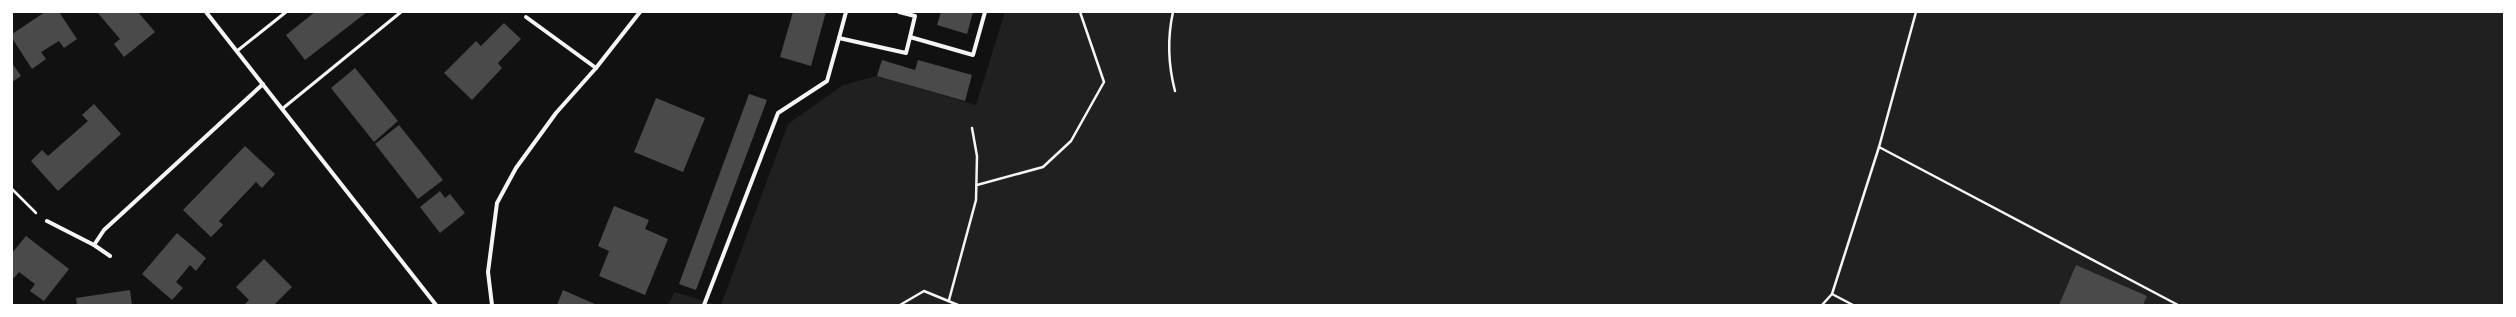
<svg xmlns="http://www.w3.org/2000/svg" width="2516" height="317" viewBox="0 0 2516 317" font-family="'Golos Text',sans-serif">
<rect width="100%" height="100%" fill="#111"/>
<g fill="#202020">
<path d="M 1005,12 L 2504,12 L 2504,305 L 721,305 L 788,124 L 843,85 L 877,76 L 976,105 Z"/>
<path d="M 675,292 L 718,305 L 668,305 Z"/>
</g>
<g fill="#4a4a4a">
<path d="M 45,12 L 59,12 L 77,39 L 64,48 L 59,41 L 41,52 L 46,59 L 32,69 L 12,38 L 12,34 Z"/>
<path d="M 97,12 L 138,12 L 155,32 L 124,57 L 114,44 L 120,39 Z"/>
<path d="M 315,12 L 367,12 L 305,60 L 286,35 Z"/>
<path d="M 793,12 L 826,12 L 811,66 L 780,57 Z"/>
<path d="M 941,12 L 973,12 L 967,34 L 937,25 Z"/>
<path d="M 504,23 L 521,39 L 498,63 L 502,68 L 472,100 L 444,73 L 476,41 L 481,46 Z"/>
<path d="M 882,60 L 915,70 L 918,60 L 972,75 L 965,101 L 877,76 Z"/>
<path d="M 12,63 L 21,76 L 12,82 Z"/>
<path d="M 355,68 L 398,121 L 374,142 L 331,88 Z"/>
<path d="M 749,94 L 767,100 L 696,290 L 679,284 Z"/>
<path d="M 656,98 L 705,118 L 683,172 L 634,152 Z"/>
<path d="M 94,104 L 121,134 L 58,191 L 31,161 L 42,150 L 48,156 L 88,121 L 82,115 Z"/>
<path d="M 399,125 L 443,180 L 418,199 L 375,144 Z"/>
<path d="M 245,146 L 275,174 L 262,188 L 256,182 L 219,221 L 223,225 L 211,237 L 183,210 Z"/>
<path d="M 440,191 L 445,198 L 450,194 L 465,213 L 440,233 L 420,207 Z"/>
<path d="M 614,206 L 649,220 L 645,229 L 668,239 L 645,295 L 599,276 L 609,251 L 598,246 Z"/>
<path d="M 177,233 L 206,258 L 196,271 L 190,265 L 176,282 L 183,288 L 172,300 L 142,274 Z"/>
<path d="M 26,236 L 69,269 L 44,301 L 30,291 L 35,284 L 19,272 L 14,278 L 12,277 L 12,253 Z"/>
<path d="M 264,259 L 292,287 L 274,305 L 244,305 L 249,300 L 236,287 Z"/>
<path d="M 2076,265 L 2147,296 L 2143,305 L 2059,305 Z"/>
<path d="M 130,290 L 132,305 L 77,305 L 76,298 Z"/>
<path d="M 563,290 L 597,305 L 557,305 Z"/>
</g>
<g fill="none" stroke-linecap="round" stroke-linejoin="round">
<g stroke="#f5f5f5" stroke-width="2.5">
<path d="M 1173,12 C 1167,39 1168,64 1175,91"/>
<path d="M 1879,147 L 2178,305"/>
<path d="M 977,185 L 1043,167 L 1071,141 L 1104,82 L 1080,12"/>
<path d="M 12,189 L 36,213"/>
<path d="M 1832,294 L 1853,305"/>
<path d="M 949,300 L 976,200 L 977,156 L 972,128"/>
<path d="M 900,305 L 924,291 L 958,305"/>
<path d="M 1822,305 L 1832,294 L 1879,147 L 1916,12"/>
</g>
<g stroke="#f5f5f5" stroke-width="3">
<path d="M 237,51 L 286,12"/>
<path d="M 282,109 L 401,12"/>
</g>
<g stroke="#f5f5f5" stroke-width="4">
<path d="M 206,12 L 436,305"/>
<path d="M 899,12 L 915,16 L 910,37"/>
<path d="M 526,17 L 596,68"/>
<path d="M 839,38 L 846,12"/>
<path d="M 47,221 L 94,245 L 104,230 L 263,84"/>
<path d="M 94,245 L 110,256"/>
<path d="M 492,305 L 488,272 L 497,203 L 516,168 L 556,113 L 596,68 L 640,12"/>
<path d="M 704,305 L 778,113 L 827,81 L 839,38 L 906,53 L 910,37 L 973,55 L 985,12"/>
</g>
</g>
<rect width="2516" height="317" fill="none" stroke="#ffffff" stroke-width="26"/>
</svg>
